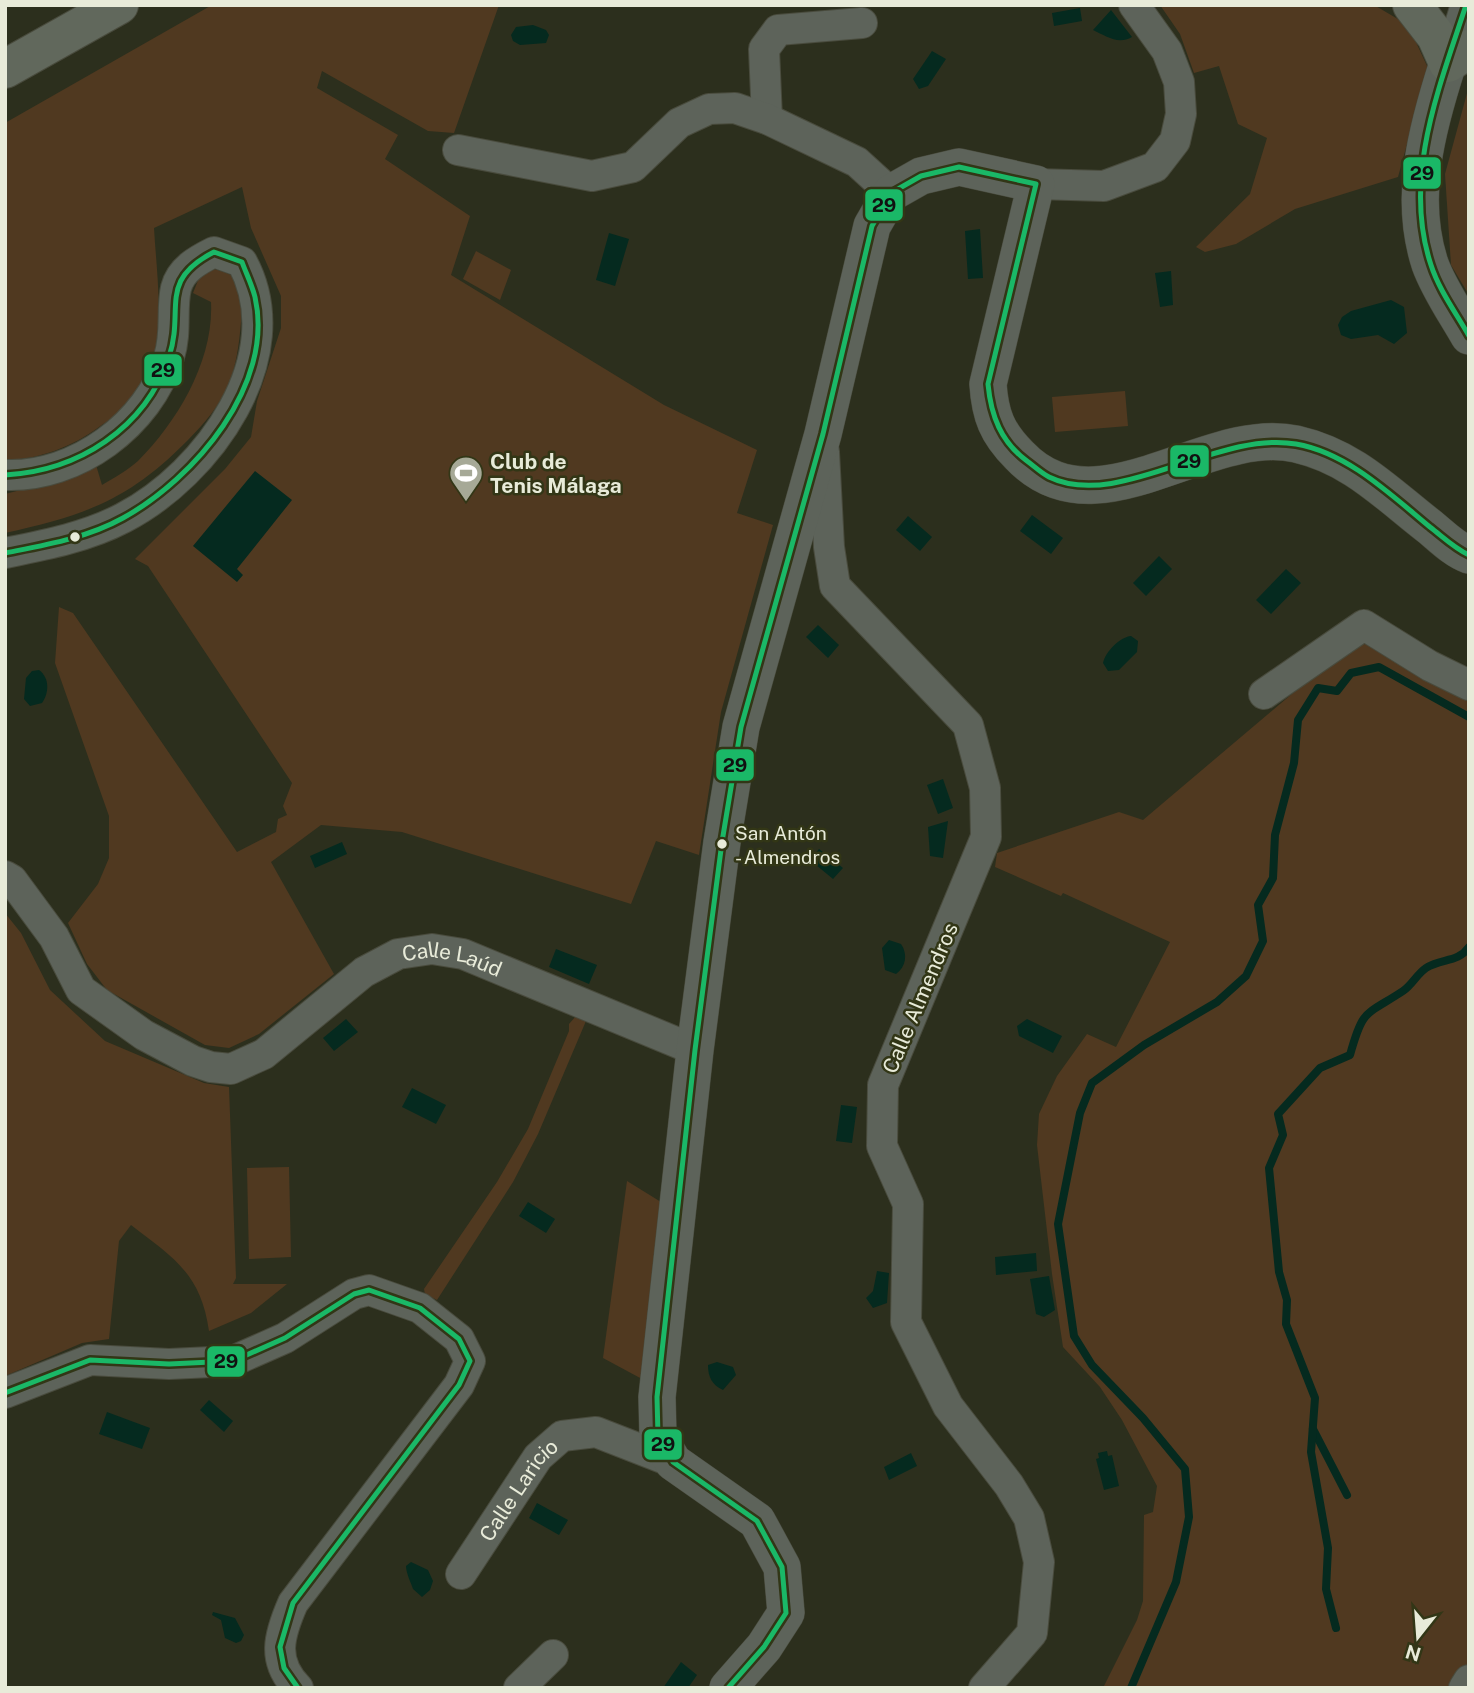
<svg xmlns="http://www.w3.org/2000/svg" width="1474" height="1693" viewBox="0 0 1474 1693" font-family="'Public Sans',sans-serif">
<rect width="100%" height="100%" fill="#2c2f1d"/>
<g fill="#503920">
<path d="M 212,5 L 499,5 L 454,133 L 428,131 L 322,71 L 317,88 L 398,135 L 385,159 L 470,216 L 451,275 L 664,405 L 757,450 L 737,513 L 773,525 L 721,712 L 699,855 L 656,841 L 631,904 L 402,832 L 321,825 L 271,862 L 334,974 L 259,1034 L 229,1048 L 205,1045 L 107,990 L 87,964 L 68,923 L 98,884 L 109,858 L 109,816 L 55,663 L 59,607 L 73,613 L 237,852 L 276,832 L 278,819 L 287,815 L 283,806 L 292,783 L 148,566 L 135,559 L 225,469 L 251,437 L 257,401 L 281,328 L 281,296 L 251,228 L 242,187 L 154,228 C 157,283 170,354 133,401 C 125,411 110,419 99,427 C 74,446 38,460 5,460 L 5,123 Z"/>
<path d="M 1160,5 L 1374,5 L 1408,25 L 1428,68 L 1398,177 L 1295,209 L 1236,244 L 1205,252 L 1196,247 L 1250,194 L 1267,138 L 1238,124 L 1219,66 L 1194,73 L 1180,34 Z"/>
<path d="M 1469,86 L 1469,295 L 1451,265 L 1445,174 Z"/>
<path d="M 476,251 L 511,270 L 500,300 L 463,279 Z"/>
<path d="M 213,269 C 239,274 244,285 242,310 C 240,336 238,360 229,384 C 221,404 203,425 188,440 C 129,500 86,515 5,533 L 5,494 L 64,479 L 96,465 L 102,485 C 114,478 128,470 138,461 C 178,421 214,360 211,302 L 193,293 L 199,278 Z"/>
<path d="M 1125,391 L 1128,426 L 1055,432 L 1052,397 Z"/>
<path d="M 1370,643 L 1469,699 L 1469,1667 L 1456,1688 L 1103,1688 L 1137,1620 L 1143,1601 L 1144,1515 L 1153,1512 L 1157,1486 L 1122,1420 L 1100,1387 L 1063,1347 L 1052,1274 L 1037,1145 L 1039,1114 L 1057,1076 L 1087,1034 L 1116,1047 L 1170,942 L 1063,893 L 1061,896 L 995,867 L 997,853 L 1119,812 L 1143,820 L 1346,648 Z"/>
<path d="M 5,913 L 21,933 L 50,990 L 105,1041 L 204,1083 L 229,1087 L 236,1278 L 233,1284 L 287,1284 L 251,1313 L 209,1331 C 201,1274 174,1258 131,1225 L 119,1241 L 109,1339 L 82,1343 L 5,1376 Z"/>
<path d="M 576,1016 L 586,1021 L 538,1134 L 513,1182 L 437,1300 L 425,1294 L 424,1289 L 497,1182 L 528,1129 L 569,1031 L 569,1024 Z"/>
<path d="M 289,1167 L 291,1257 L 249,1259 L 247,1168 Z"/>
<path d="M 627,1181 L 661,1202 L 642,1379 L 603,1358 Z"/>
</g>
<g fill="#052a1f">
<path d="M 1080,8 L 1082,21 L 1054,26 L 1052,13 Z"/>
<path d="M 1111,10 L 1132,37 C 1118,45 1106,36 1093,30 Z"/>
<path d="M 533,25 L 546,30 L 549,35 L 546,43 L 520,45 L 513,41 L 511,35 L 516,27 Z"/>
<path d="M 932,51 L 946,59 L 928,86 L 919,89 L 913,79 Z"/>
<path d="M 980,229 L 983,278 L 968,279 L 965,231 Z"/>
<path d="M 609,233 L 629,239 L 615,286 L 596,280 Z"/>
<path d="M 1171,271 L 1173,305 L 1160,307 L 1155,273 Z"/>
<path d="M 1391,300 L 1404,307 L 1407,333 L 1394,344 L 1378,335 L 1351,339 L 1341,335 L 1338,325 L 1342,317 L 1351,311 Z"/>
<path d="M 255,471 L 292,500 L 237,569 L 243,575 L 237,582 L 193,546 Z"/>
<path d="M 1032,515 L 1063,538 L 1051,554 L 1020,531 Z"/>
<path d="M 908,516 L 932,537 L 920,551 L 896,530 Z"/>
<path d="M 1159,556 L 1172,569 L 1146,596 L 1133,583 Z"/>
<path d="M 1286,569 L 1301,583 L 1271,614 L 1256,600 Z"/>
<path d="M 818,625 L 839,645 L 828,658 L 806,637 Z"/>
<path d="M 1131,636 L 1138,641 L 1137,652 L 1119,670 L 1108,671 L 1103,663 C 1105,652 1120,637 1131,636 Z"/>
<path d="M 39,670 C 50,678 49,693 42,703 L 30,706 L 24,699 L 26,678 L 32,671 Z"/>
<path d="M 943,779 L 953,808 L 938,814 L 927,785 Z"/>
<path d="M 948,821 L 943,858 L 930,856 L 928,827 Z"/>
<path d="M 342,842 L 347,854 L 315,868 L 310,856 Z"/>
<path d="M 819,849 L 843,868 L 833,879 L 810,860 Z"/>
<path d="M 889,940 L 901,944 C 908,954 906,967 896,974 L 885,970 L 882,948 Z"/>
<path d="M 556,949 L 597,965 L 589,984 L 549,967 Z"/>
<path d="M 346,1019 L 358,1032 L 334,1051 L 323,1038 Z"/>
<path d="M 1027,1019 L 1062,1036 L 1053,1053 L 1019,1036 L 1017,1026 Z"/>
<path d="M 412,1088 L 446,1105 L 436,1124 L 402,1107 Z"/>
<path d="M 841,1105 L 857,1107 L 852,1143 L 836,1141 Z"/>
<path d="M 528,1202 L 555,1219 L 546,1233 L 519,1216 Z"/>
<path d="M 1036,1253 L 1037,1271 L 996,1275 L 995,1257 Z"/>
<path d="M 877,1271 L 889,1273 L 887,1303 L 873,1308 L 866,1298 L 873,1291 Z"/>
<path d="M 1049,1276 L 1055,1310 L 1044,1317 L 1036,1314 L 1030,1279 Z"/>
<path d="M 717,1362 L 733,1367 L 736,1375 L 723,1390 C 712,1385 708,1377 708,1365 Z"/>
<path d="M 209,1400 L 233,1421 L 224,1432 L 200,1410 Z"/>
<path d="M 107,1412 L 150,1428 L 142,1449 L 99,1434 Z"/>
<path d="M 1107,1451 L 1108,1456 L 1112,1455 L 1119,1486 L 1104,1490 L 1096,1459 L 1099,1458 L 1098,1453 Z"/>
<path d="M 911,1453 L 917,1466 L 889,1480 L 884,1467 Z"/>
<path d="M 537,1503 L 568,1520 L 559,1535 L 529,1518 Z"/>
<path d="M 411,1562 L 428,1570 L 433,1581 L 430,1590 L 422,1597 L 413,1589 C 411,1583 406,1573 406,1566 Z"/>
<path d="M 213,1612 L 235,1618 L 244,1635 L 241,1641 L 236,1643 L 225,1638 L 221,1620 L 212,1615 Z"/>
<path d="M 681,1662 L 697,1675 L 688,1688 L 663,1688 Z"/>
</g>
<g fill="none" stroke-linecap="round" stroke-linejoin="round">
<g stroke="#052a1f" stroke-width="8">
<path d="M 1313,1429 L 1347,1495"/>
<path d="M 1336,1628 L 1326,1589 L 1328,1548 L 1311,1452 L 1315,1398 L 1286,1324 L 1287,1300 L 1279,1272 L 1269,1168 L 1283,1135 L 1278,1114 L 1320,1068 L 1350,1055 C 1363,1008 1365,1016 1403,991 C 1412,985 1417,974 1426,968 C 1441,958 1458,963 1469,947"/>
<path d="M 1131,1688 L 1176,1582 L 1189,1517 L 1185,1469 L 1143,1418 L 1092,1365 L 1074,1336 L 1058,1224 L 1080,1113 L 1092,1083 L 1144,1045 L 1217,1002 L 1246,976 L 1263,941 L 1258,905 L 1273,878 L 1275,835 L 1294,763 L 1298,720 L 1318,688 L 1337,691 L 1351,673 L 1379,667 L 1469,717"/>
</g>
<g stroke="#494b3d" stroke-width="32">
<g id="minor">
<path d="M 1448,63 L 1466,5"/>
<path d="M 767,119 L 764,49 L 778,30 L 862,23"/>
<path d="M 458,150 L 592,176 L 633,167 L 679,123 L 709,109 L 735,108 L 767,119 L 857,162 L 891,193"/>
<path d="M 1036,184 L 1104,186 L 1155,167 L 1175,141 L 1181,114 L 1179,82 L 1167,51 L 1134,5"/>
<path d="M 824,452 L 829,547 L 835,586 L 968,725 L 985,788 L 986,837 L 883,1085 L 882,1146 L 908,1204 L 906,1322 L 948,1406 L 1009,1485 L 1029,1518 L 1039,1562 L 1032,1633 L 984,1688"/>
<path d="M 5,475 C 76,478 149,424 169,357 C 177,332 171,309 176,288 C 181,269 198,260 214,252 L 242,262 C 293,356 208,474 123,518 C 87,537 45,545 5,553"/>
<path d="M 1264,694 L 1364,625 L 1430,666 L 1469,685"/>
<path id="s1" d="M 5,876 L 12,880 L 54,937 L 81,990 L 144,1035 L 193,1061 L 211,1067 L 231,1069 L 264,1054 L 364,972 L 398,954 L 432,949 L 463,954 L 695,1050"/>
<path d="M 5,1393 L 90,1360 L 169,1364 L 233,1361 L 285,1338 L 354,1294 L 369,1290 L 420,1308 L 459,1339 L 470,1361 L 459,1385 L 293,1603 C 279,1635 271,1661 298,1688"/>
<path id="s2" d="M 461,1574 L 538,1457 L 562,1436 L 596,1432 L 673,1462"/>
<path d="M 519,1688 L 553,1655"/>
<path d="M 1464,1688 L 1469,1680"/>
</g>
</g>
<g stroke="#494b3d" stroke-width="38">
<g id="tertiary">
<path d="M 1448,63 C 1427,128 1408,197 1430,264 C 1439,289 1456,313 1469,336"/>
<path d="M 728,1688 L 764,1647 L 786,1613 L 782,1567 L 757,1521 L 673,1462 L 658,1436 L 657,1397 L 695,1050 L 722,842 L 741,727 L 823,434 L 872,226 L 891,193 L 921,176 L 959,167 L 1036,184 L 988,384 C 990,415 997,433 1019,455 C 1096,537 1205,424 1296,444 C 1353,457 1386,493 1430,527 C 1442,537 1455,550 1469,555"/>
</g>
</g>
<g stroke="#494b3d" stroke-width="40">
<g id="motorway">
<path d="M 1412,5 L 1436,36 L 1448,63 L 1469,49"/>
<path d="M 5,69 L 119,5"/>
</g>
</g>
<use href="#minor" stroke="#5d635a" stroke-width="30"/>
<use href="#tertiary" stroke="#5d635a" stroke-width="37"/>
<use href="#motorway" stroke="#61685c" stroke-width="38"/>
<g stroke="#323616" stroke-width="10">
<g id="bus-1">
<path d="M 1466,5 C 1439,88 1402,178 1431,265 C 1439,290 1456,313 1469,336"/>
<path d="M 5,475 C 78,471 145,429 169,357 C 185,309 157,281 214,252 L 242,262 C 246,273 252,285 255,297 C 275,385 194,479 123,518 C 87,538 45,545 5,553"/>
<path d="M 5,1393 L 90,1360 L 169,1364 L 233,1361 L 285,1338 L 354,1294 L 369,1290 L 420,1308 L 459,1339 L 470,1361 L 459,1385 L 293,1603 L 280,1647 L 284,1668 L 298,1688"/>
<path d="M 728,1688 L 764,1647 L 786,1613 L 782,1567 L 757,1521 L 673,1462 L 658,1436 L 657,1397 L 695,1050 L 722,842 L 741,727 L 823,434 L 872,226 L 891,193 L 921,176 L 959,167 L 1036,184 L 988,384 C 991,416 1001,442 1027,461 C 1034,466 1041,473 1049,477 C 1119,511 1217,430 1296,444 C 1348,453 1391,495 1430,527 C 1443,537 1454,548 1469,555"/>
</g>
</g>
<use href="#bus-1" stroke="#1ab867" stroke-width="5"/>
</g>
<defs>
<g id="stadium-pin" transform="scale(1.75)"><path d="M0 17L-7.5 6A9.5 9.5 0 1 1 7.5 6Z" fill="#a6a997" stroke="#323616"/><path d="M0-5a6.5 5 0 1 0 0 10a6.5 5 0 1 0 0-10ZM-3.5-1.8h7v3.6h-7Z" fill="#fff"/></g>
</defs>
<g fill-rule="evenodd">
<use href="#stadium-pin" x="466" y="473"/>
</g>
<g fill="#e8ebd9" stroke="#323616" stroke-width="2.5">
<circle cx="75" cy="537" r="6"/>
<circle cx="722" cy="844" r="6"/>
</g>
<g text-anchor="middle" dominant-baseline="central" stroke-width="5" stroke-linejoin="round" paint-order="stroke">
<g font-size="19" fill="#e8ebd9" stroke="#323616" text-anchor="start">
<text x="735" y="833">San Antón<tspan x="735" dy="24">- Almendros</tspan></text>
</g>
<g font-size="21" font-weight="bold" fill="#e8ebd9" stroke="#323616" text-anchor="start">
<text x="490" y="461">Club de<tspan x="490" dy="24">Tenis Málaga</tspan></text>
</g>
<g font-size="21" fill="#e8ebd9" stroke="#323616">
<text stroke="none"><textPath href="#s1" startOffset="570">Calle Laúd</textPath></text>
<text transform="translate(920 998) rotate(-67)">Calle Almendros</text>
<text stroke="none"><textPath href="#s2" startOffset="102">Calle Laricio</textPath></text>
</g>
</g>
<g stroke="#323616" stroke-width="2.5">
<rect x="1402" y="156" width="40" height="34" rx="7" fill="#1ab867"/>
<rect x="864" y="188" width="40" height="34" rx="7" fill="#1ab867"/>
<rect x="143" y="353" width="40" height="34" rx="7" fill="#1ab867"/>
<rect x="1169" y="444" width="41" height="34" rx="7" fill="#1ab867"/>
<rect x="715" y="748" width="40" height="34" rx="7" fill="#1ab867"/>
<rect x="206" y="1345" width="40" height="33" rx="7" fill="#1ab867"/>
<rect x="643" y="1428" width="40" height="33" rx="7" fill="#1ab867"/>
</g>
<g font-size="19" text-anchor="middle" font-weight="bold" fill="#111">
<text x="1422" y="180">29</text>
<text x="884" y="212">29</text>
<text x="163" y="377">29</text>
<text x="1189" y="468">29</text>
<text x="735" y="772">29</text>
<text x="226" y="1368">29</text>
<text x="663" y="1451">29</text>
</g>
<rect width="1474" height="1693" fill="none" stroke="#e8ebd9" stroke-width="14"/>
<g transform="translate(1418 1637) rotate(197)" stroke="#323616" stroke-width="5" paint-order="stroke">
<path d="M0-5L12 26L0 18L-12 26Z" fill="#e8ebd9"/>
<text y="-10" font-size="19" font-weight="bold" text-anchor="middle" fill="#e8ebd9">N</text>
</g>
</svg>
